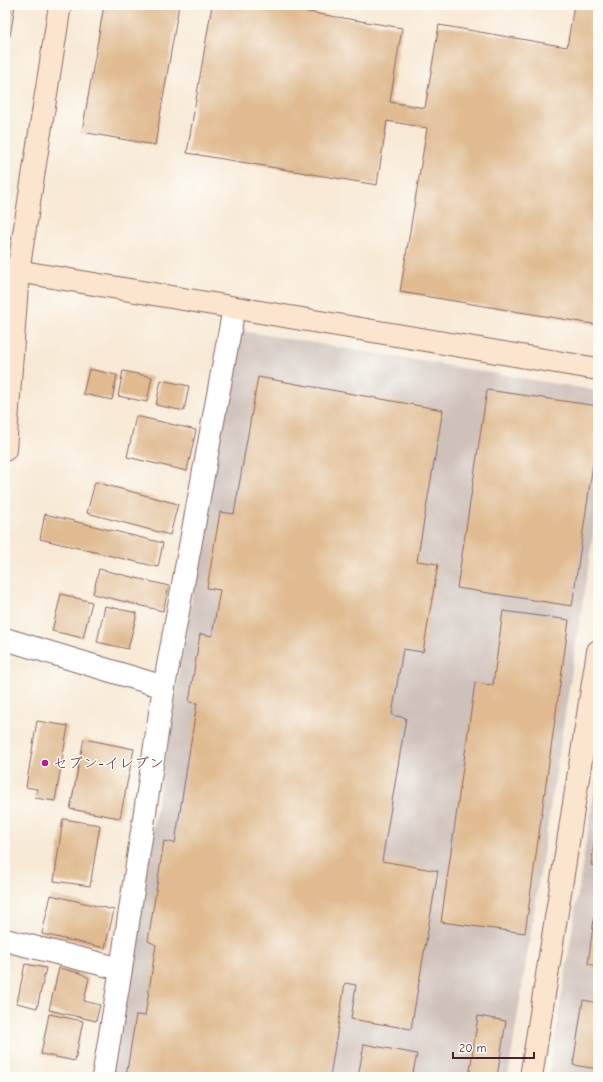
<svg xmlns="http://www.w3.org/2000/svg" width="603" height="1082" viewBox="0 0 603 1082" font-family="'Comic Neue','Klee One',sans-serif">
<rect width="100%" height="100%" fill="#fdfcf7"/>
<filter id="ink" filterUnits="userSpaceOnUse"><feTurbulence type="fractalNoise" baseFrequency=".025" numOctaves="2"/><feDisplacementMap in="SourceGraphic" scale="8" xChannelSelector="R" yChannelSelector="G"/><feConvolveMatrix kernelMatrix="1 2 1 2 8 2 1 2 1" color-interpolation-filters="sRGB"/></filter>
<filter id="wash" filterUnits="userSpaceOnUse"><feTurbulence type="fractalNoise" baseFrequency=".012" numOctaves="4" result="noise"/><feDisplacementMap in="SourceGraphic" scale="16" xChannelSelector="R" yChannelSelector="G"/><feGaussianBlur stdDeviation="0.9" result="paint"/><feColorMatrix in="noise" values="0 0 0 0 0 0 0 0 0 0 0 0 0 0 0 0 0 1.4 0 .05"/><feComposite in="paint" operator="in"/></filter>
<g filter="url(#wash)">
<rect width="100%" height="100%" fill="#f7e9d5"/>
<g fill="#cec1ba">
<path d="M 237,330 L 598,391 L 598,504 L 508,1077 L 111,1077 Z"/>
<path d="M 598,766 L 598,1077 L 549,1077 Z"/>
</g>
<g id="blocks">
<g fill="#e0bb92">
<path d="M 5,5 L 15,5 L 10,36 L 5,35 Z"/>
<path d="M 104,5 L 179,5 L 155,145 L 82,132 Z"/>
<path d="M 212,5 L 266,5 L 402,28 L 390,102 L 425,108 L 439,25 L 567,47 L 574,5 L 598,5 L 598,325 L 400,292 L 427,128 L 387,121 L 377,185 L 187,153 Z"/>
<path d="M 89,369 L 117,375 L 112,400 L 83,394 Z"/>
<path d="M 123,371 L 152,377 L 147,402 L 118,396 Z"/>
<path d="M 258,377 L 443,410 L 417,561 L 438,564 L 423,652 L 403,649 L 392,715 L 406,718 L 382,861 L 438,871 L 411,1029 L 351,1019 L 356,985 L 345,983 L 330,1077 L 126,1077 L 136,1015 L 145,1016 L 156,945 L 148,941 L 164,841 L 175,843 L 197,703 L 189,702 L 200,634 L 212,636 L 220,590 L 207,588 L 220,512 L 234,514 Z"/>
<path d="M 161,380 L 189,386 L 184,411 L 156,405 Z"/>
<path d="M 487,390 L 598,406 L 598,430 L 572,606 L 457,588 Z"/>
<path d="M 136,416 L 196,430 L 187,471 L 127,457 Z"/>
<path d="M 95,482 L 178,504 L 170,535 L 87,513 Z"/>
<path d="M 45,514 L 163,543 L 158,567 L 40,539 Z"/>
<path d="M 99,569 L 169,586 L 163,611 L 93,594 Z"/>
<path d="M 61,594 L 92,602 L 83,638 L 52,631 Z"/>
<path d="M 105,606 L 137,613 L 128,649 L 97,642 Z"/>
<path d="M 503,611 L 569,620 L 525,933 L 441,922 L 475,683 L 493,685 Z"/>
<path d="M 37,721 L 68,726 L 55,801 L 35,798 L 37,789 L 26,787 Z"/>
<path d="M 84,739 L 134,749 L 120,818 L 70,809 Z"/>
<path d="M 63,819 L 100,825 L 90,886 L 54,881 Z"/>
<path d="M 597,825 L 598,825 L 598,866 L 591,865 Z"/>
<path d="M 51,895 L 114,910 L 105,948 L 42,934 Z"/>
<path d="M 597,896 L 598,896 L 598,966 L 588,964 Z"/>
<path d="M 25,964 L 46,968 L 37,1008 L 17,1003 Z"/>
<path d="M 59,968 L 80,973 L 89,978 L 84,1001 L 100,1005 L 96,1021 L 49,1010 Z"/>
<path d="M 583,1000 L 598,1003 L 598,1069 L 573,1065 Z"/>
<path d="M 49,1014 L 83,1021 L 75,1061 L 41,1054 Z"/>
<path d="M 478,1016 L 506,1021 L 497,1077 L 469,1077 Z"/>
<path d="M 364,1044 L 417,1054 L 412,1077 L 358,1077 Z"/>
</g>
</g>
</g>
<g filter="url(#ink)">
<use href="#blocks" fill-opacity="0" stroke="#876666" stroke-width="1"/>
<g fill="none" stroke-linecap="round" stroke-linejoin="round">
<g stroke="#876666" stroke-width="24">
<g id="street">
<path d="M 5,639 L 164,687"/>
<path d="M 5,940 L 121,969"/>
<path d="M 103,1077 L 121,969 L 164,687 L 234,308"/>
</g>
</g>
<g stroke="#876666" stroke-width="24">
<g id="secondary">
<path d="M 5,269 L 598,369"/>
<path d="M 5,450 L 18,272 L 60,5"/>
<path d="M 531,1077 L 598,651"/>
</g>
</g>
<use href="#street" stroke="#fff" stroke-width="22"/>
<use href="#secondary" stroke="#fce5cf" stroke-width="22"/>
</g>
</g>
<circle fill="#b5179e" stroke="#fdfcf7" stroke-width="1.5" cx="45" cy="763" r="4"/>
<g text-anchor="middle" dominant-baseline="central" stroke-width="3" stroke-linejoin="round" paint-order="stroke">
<g font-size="15" fill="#4a1f2b" stroke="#fdfcf7" text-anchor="start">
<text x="53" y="763">セブン-イレブン</text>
</g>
</g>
<rect width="603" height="1082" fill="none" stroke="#fdfcf7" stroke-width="20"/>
<path d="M453 1052v6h81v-6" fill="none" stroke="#4a1f2b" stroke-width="2"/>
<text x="459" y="1052" font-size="12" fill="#4a1f2b" stroke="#fdfcf7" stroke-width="3" paint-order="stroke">20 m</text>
</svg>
